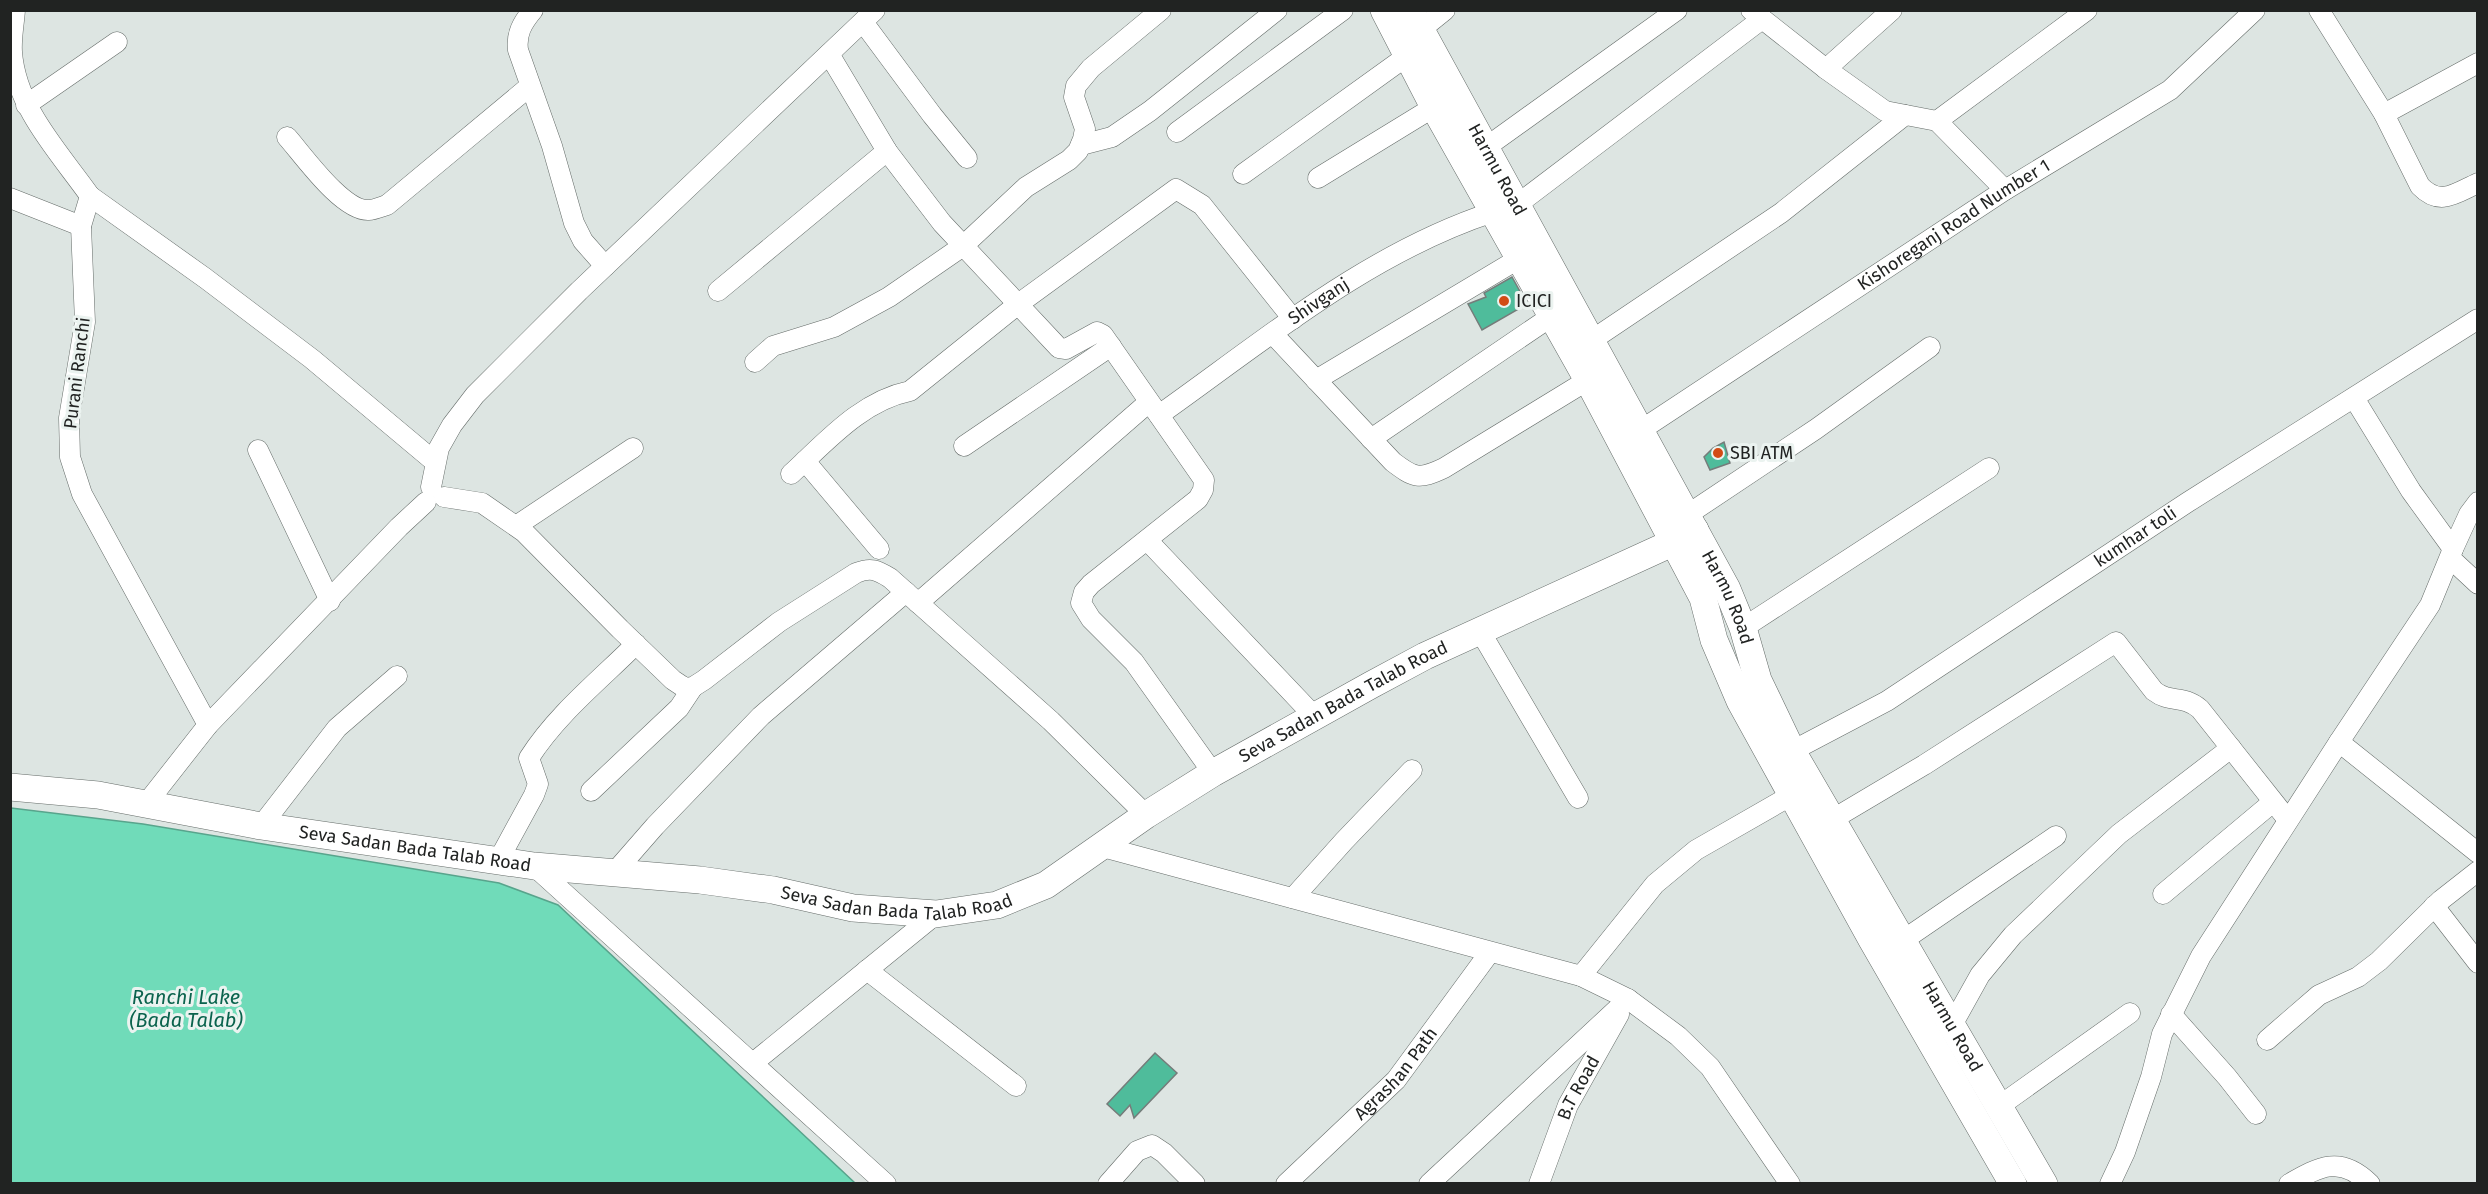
<svg xmlns="http://www.w3.org/2000/svg" width="2488" height="1194" viewBox="0 0 2488 1194" font-family="'Fira Sans',sans-serif">
<rect width="100%" height="100%" fill="#dde5e2"/>
<path fill="#70dbb9" stroke="#58a48c" stroke-width="1.5" d="M 11,808 L 143,824 L 499,883 L 558,905 L 855,1183 L 11,1183 Z"/>
<g fill="#4fbc9b" stroke="#757c7a" stroke-width="1.5">
<path d="M 1512,277 L 1527,304 L 1482,330 L 1468,304 L 1486,297 L 1484,293 Z"/>
<path d="M 1724,442 L 1730,463 L 1710,470 L 1704,457 L 1713,448 Z"/>
<path d="M 1155,1053 L 1177,1073 L 1134,1118 L 1130,1105 L 1120,1116 L 1107,1104 Z"/>
</g>
<g fill="none" stroke-linecap="round" stroke-linejoin="round">
<g stroke="#656c69" stroke-width="21">
<g id="street">
<path d="M 15,10 C 14,24 11,39 12,52 C 16,108 59,152 90,196 L 81,226 L 85,322 L 69,418 L 70,457 L 82,494 L 208,725"/>
<path d="M 533,10 C 522,23 516,34 518,50 L 552,146 L 574,223 L 583,241 L 605,266"/>
<path d="M 1751,10 L 1826,69 L 1885,111 L 1937,121 L 2005,190"/>
<path d="M 2319,10 L 2384,114 L 2420,186 C 2440,207 2456,193 2478,183"/>
<path d="M 863,22 L 932,115 L 967,158"/>
<path d="M 1419,31 L 1445,10"/>
<path d="M 829,54 L 887,151 L 942,223 L 1059,348 L 1066,349 L 1097,332 L 1103,335 L 1204,480 L 1203,490 L 1198,499 L 1091,584 L 1084,592 L 1081,603 L 1091,619 L 1134,662 L 1213,773"/>
<path d="M 1826,69 L 1892,10"/>
<path d="M 26,105 L 117,42"/>
<path d="M 2384,114 L 2478,63"/>
<path d="M 1937,121 L 2087,10"/>
<path d="M 1177,132 L 1343,10"/>
<path d="M 287,137 C 303,155 343,212 369,210 C 374,210 381,207 387,205 L 530,86"/>
<path d="M 1081,145 L 1112,137 L 1150,111 L 1277,10"/>
<path d="M 1485,148 L 1677,10"/>
<path d="M 1243,174 L 1407,56"/>
<path d="M 1318,178 L 1434,107"/>
<path d="M 90,196 L 205,278 L 312,359 L 435,462"/>
<path d="M 10,198 L 81,226"/>
<path d="M 1518,204 L 1762,19"/>
<path d="M 718,291 L 887,151"/>
<path d="M 1273,334 L 1393,462 C 1414,478 1419,480 1444,468 L 1588,380"/>
<path d="M 1592,340 L 1781,213 L 1905,115"/>
<path d="M 755,362 L 773,346 L 834,327 L 889,297 L 963,246 L 1026,187 L 1069,160 L 1078,151 L 1083,139 L 1085,129 L 1074,97 L 1076,86 L 1091,68 L 1161,10"/>
<path d="M 1316,380 L 1520,258"/>
<path d="M 2354,398 L 2411,491 L 2453,549"/>
<path id="s1" d="M 1159,415 C 1265,340 1368,253 1493,212"/>
<path id="s2" d="M 1641,430 L 2005,190 L 2170,90 L 2255,10"/>
<path d="M 1371,439 L 1552,316"/>
<path d="M 964,446 L 1111,346"/>
<path d="M 258,450 L 330,601"/>
<path d="M 805,461 L 879,549"/>
<path d="M 791,474 C 826,442 861,401 910,391 L 1017,305 L 1176,189 L 1202,205 L 1293,319"/>
<path d="M 431,487 L 439,448 L 452,425 L 475,395 L 579,291 L 875,10"/>
<path d="M 444,497 L 482,503 L 524,532 L 620,629 L 673,680 L 685,688 L 693,687 L 704,680 L 779,622 L 856,573 C 871,567 877,570 890,578 L 1051,721 L 1146,815"/>
<path d="M 1687,515 L 1816,429 L 1930,347"/>
<path d="M 516,526 L 633,448"/>
<path d="M 1147,540 L 1315,717"/>
<path d="M 2450,558 L 2478,584"/>
<path d="M 918,603 L 1149,402"/>
<path d="M 1743,628 L 1989,468"/>
<path d="M 1480,631 L 1578,798"/>
<path d="M 2339,742 L 2478,853"/>
<path id="s3" d="M 1792,751 L 1887,701 L 2188,502 L 2478,319"/>
<path d="M 591,791 L 679,708 L 693,687"/>
<path d="M 146,804 L 208,725 L 399,527 L 426,502"/>
<path d="M 1833,819 L 1924,765 L 2116,642 L 2154,691 C 2171,704 2182,694 2200,709 L 2288,820"/>
<path d="M 261,826 L 337,728 L 397,676"/>
<path d="M 1103,847 L 1581,976 L 1628,999 L 1678,1036 L 1710,1067 L 1790,1184"/>
<path d="M 498,861 L 534,795 L 538,784 L 529,758 C 557,714 600,680 636,644"/>
<path d="M 534,866 L 886,1184"/>
<path d="M 614,873 L 655,826 L 761,716 L 906,592"/>
<path d="M 2163,894 L 2273,802"/>
<path d="M 1293,898 L 1344,841 L 1412,770"/>
<path d="M 2434,906 L 2478,963"/>
<path d="M 1902,941 L 2056,836"/>
<path d="M 867,970 L 1016,1086"/>
<path d="M 1581,976 L 1655,884 L 1696,850 L 1792,795"/>
<path d="M 2171,1014 L 2227,1077 L 2256,1114"/>
<path d="M 1951,1027 L 1980,975 L 2013,935 L 2119,834 L 2231,748"/>
<path d="M 2267,1040 L 2319,995 L 2358,977 L 2379,961 L 2441,900 L 2478,871"/>
<path d="M 753,1063 L 936,914"/>
<path d="M 1998,1107 L 2130,1013"/>
<path d="M 1108,1184 L 1137,1151 L 1152,1145 L 1164,1153 L 1195,1184"/>
<path id="s4" d="M 1286,1184 L 1396,1080 L 1490,952"/>
<path d="M 1429,1184 L 1628,999"/>
<path id="s5" d="M 1539,1184 L 1568,1105 L 1619,1014"/>
<path d="M 2110,1184 L 2125,1152 L 2151,1077 L 2162,1034 L 2201,956 L 2339,742 L 2430,605 L 2453,549 L 2469,514 L 2478,502"/>
<path d="M 2289,1184 C 2320,1166 2341,1155 2370,1184"/>
</g>
</g>
<g stroke="#656c69" stroke-width="28">
<g id="secondary">
<path d="M 1384,10 L 1434,107 L 1588,380 L 1703,598 L 1714,640 L 1740,701 L 1872,940 L 2013,1184"/>
<path id="s6" d="M 1410,10 L 1727,589 L 1743,628 L 1758,680 L 1792,751 L 2044,1184"/>
<path id="s7" d="M 10,787 L 98,795 L 261,826 L 534,866 L 700,880 L 773,890 L 853,908 L 936,914 L 997,905 L 1046,885 L 1146,815 L 1213,773 L 1371,685 L 1425,656 L 1672,543 L 1695,530"/>
</g>
</g>
<use href="#street" stroke="#fff" stroke-width="20"/>
<use href="#secondary" stroke="#fff" stroke-width="27"/>
</g>
<g fill="#d24c15" stroke="#ebf3f0" stroke-width="2">
<circle cx="1504" cy="301" r="6"/>
<circle cx="1718" cy="453" r="6"/>
</g>
<g text-anchor="middle" dominant-baseline="central" stroke-width="6" stroke-linejoin="round" paint-order="stroke">
<g font-size="18" fill="#212322" stroke="#ebf3f0">
<text stroke="none"><textPath href="#s6" startOffset="182">Harmu Road</textPath></text>
<text stroke="none"><textPath href="#s2" startOffset="374">Kishoreganj Road Number 1</textPath></text>
<text stroke="none"><textPath href="#s1" startOffset="196">Shivganj</textPath></text>
<text transform="translate(77 373) rotate(-83)">Purani Ranchi</text>
<text stroke="none"><textPath href="#s3" startOffset="405">kumhar toli</textPath></text>
<text stroke="none"><textPath href="#s6" startOffset="668">Harmu Road</textPath></text>
<text stroke="none"><textPath href="#s7" startOffset="1400">Seva Sadan Bada Talab Road</textPath></text>
<text stroke="none"><textPath href="#s7" startOffset="410">Seva Sadan Bada Talab Road</textPath></text>
<text stroke="none"><textPath href="#s7" startOffset="896">Seva Sadan Bada Talab Road</textPath></text>
<text stroke="none"><textPath href="#s6" startOffset="1154">Harmu Road</textPath></text>
<text stroke="none"><textPath href="#s4" startOffset="156">Agrashan Path</textPath></text>
<text stroke="none"><textPath href="#s5" startOffset="104">B.T Road</textPath></text>
</g>
<g font-size="18" fill="#212322" stroke="#ebf3f0" text-anchor="start">
<text x="1516" y="301">ICICI</text>
<text x="1730" y="453">SBI ATM</text>
</g>
<g font-size="20" font-style="italic" fill="#0a634d" stroke="#ebf3f0">
<text x="186" y="997">Ranchi Lake<tspan x="186" dy="23">(Bada Talab)</tspan></text>
</g>
</g>
<rect width="2488" height="1194" fill="none" stroke="#212322" stroke-width="24"/>
</svg>
